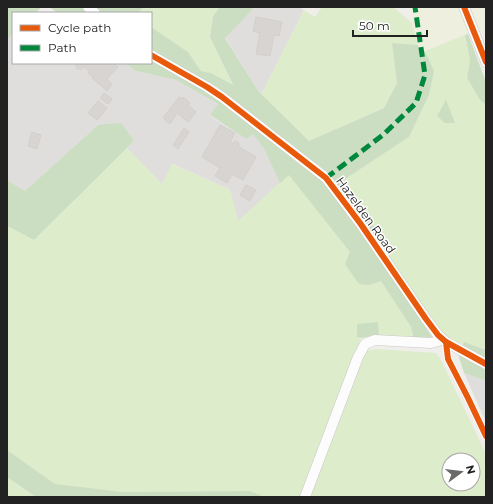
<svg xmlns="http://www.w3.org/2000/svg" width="493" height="504" viewBox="0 0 493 504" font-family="Montserrat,sans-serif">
<rect width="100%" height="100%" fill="#f0eeeb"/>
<g fill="#dfdedc">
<path d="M 255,7 L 299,7 L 304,10 L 261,95 L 225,37 Z"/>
<path d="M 13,33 L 13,63 L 125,63 L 136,71 L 176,80 L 218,104 L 210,116 L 246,139 L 253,133 L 263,147 L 280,183 L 238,222 L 230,190 L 173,164 L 162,184 L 127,148 L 134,141 L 98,125 L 25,191 L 7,180 L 7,40 Z"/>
<path d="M 464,373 L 486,381 L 486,422 Z"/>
</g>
<path fill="#efefdf" d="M 410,7 L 486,7 L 486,41 L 480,29 L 420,53 L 412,23 Z"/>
<g fill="#ddeccb" fill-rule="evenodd">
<path d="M 144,7 L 220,7 L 213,16 L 210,37 L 233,86 L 211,73 L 201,71 L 188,52 L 151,27 L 151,13 L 138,13 Z"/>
<path d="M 322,7 L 393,7 L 412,23 L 418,45 L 392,43 L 397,83 L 384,108 L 309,141 L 261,95 L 304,10 L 315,17 Z"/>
<path d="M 465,35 L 470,60 L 467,78 L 480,100 L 486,105 L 486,350 C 475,346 461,338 451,348 L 384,256 L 342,181 L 409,137 L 429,95 L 434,71 L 425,51 Z"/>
<path d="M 127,148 L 162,184 L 172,164 L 230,190 L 238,221 L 289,174 L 350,252 L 370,285 L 381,281 L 411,327 L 414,339 L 379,335 L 377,322 L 357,337 L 361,338 L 300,497 L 265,497 L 249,491 L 123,492 L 55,484 L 7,450 L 7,226 L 34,240 Z"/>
<path d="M 375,349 L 436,353 L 441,360 L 486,454 L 486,497 L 310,497 L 362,362 L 367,351 ZM 449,460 L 473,460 L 473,484 L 449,484 Z"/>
<path d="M 7,477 L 36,497 L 7,497 Z"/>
</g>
<g fill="#cbdec1">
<path d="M 7,7 L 42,7 L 35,13 L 13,13 L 13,33 L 7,40 Z"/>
<path d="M 49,7 L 144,7 L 138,13 L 58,13 Z"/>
<path d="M 220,7 L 255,7 L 225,38 L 259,92 L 309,141 L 384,108 L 397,83 L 392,43 L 418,45 L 420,53 L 425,51 L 434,71 L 429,95 L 409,137 L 342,181 L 388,247 L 381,262 L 432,337 L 414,339 L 411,327 L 381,281 L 370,285 L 359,284 L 345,264 L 350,252 L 289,175 L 280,183 L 263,147 L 253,134 L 246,139 L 210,115 L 218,104 L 176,80 L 136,71 L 125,63 L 151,63 L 151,27 L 188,52 L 201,71 L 211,73 L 233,85 L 210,37 L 213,16 Z"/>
<path d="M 468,34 L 486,82 L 486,105 L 480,100 L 467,78 L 470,60 L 465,35 Z"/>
<path d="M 446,100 L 455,123 L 445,123 L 437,116 Z"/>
<path d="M 121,123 L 134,141 L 34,240 L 7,226 L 7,180 L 25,191 L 98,125 Z"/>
<path d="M 378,322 L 379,335 L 361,338 L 357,337 L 357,324 Z"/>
<path d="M 464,342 L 486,350 L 486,381 L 464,373 L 458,354 Z"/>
<path d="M 7,450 L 55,484 L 123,492 L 250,491 L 265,497 L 36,497 L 7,477 Z"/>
</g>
<g fill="#d7d4d2" stroke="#d3d0cc">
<path d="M 256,17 L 282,22 L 279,36 L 274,35 L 270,56 L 256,54 L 260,33 L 253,31 Z"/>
<path d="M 75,63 L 113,63 L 118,67 L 107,79 L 112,84 L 107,91 L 92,78 L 93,77 L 88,73 L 90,72 L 84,67 L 82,69 L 77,69 Z"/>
<path d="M 104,93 L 112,99 L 108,104 L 100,98 Z"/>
<path d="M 179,97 L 182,99 L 183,97 L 190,103 L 188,105 L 196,112 L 188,122 L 177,113 L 170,124 L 163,118 Z"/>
<path d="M 98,101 L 107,108 L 97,120 L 88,113 Z"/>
<path d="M 220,125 L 235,133 L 230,142 L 233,144 L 235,141 L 239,143 L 238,146 L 256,157 L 243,180 L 232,174 L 227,183 L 215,176 L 220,168 L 202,157 Z"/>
<path d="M 184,128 L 189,132 L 178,149 L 173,145 Z"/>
<path d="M 32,132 L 41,135 L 37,149 L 28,146 Z"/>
<path d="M 246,185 L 256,190 L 250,201 L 240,195 Z"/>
</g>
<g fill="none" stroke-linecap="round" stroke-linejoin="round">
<g stroke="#c9c8c7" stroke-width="11">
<g id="minor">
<path d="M 88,7 L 95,13"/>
<path d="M 464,7 L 486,62"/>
<path d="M 151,55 L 207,87 L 222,97 L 326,178 L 360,223 L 426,319 L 438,335 L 446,342 L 486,364"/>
<path d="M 305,497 L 358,357 L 365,344 L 375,340 L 431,343 L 442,340"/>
</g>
</g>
<use href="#minor" stroke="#fdfcfc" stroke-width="10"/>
<path stroke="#00873e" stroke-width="5" stroke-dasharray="10 5" stroke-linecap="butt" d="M 326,178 L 383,135 L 416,103 L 425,75 L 415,7"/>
<g stroke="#fff" stroke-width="8">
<g id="cycleway">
<path d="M 464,7 L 486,62"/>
<path d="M 151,55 L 207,87 L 222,97 L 326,178 L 360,223 L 426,319 L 438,335 L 446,342 L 486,364"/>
<path d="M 446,342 L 448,359 L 468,398 L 486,436"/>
</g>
</g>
<use href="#cycleway" stroke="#e8590c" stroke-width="6"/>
</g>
<g text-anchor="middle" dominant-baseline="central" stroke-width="3" stroke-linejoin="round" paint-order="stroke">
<g font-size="12" fill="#222" stroke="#fff">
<text transform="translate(366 215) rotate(54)">Hazelden Road</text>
</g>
</g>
<rect width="493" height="504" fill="none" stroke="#222222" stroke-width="16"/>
<rect x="12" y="12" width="140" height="52" fill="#ffffff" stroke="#a7a7a7"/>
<rect x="20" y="25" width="20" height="6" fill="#e8590c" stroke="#a7a7a7"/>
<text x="48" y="32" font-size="12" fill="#222222">Cycle path</text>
<rect x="20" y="45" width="20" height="6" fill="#00873e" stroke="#a7a7a7"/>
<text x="48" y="52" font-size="12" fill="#222222">Path</text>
<g transform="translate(461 472) rotate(75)"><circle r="19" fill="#ffffff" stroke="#a7a7a7"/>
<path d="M0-3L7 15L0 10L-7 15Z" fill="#6a6968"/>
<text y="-6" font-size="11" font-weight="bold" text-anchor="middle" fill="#222222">N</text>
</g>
<path d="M353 30v6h74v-6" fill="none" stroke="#222222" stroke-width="2"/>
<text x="359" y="30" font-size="12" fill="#222222" stroke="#ffffff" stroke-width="3" paint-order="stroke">50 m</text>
</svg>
